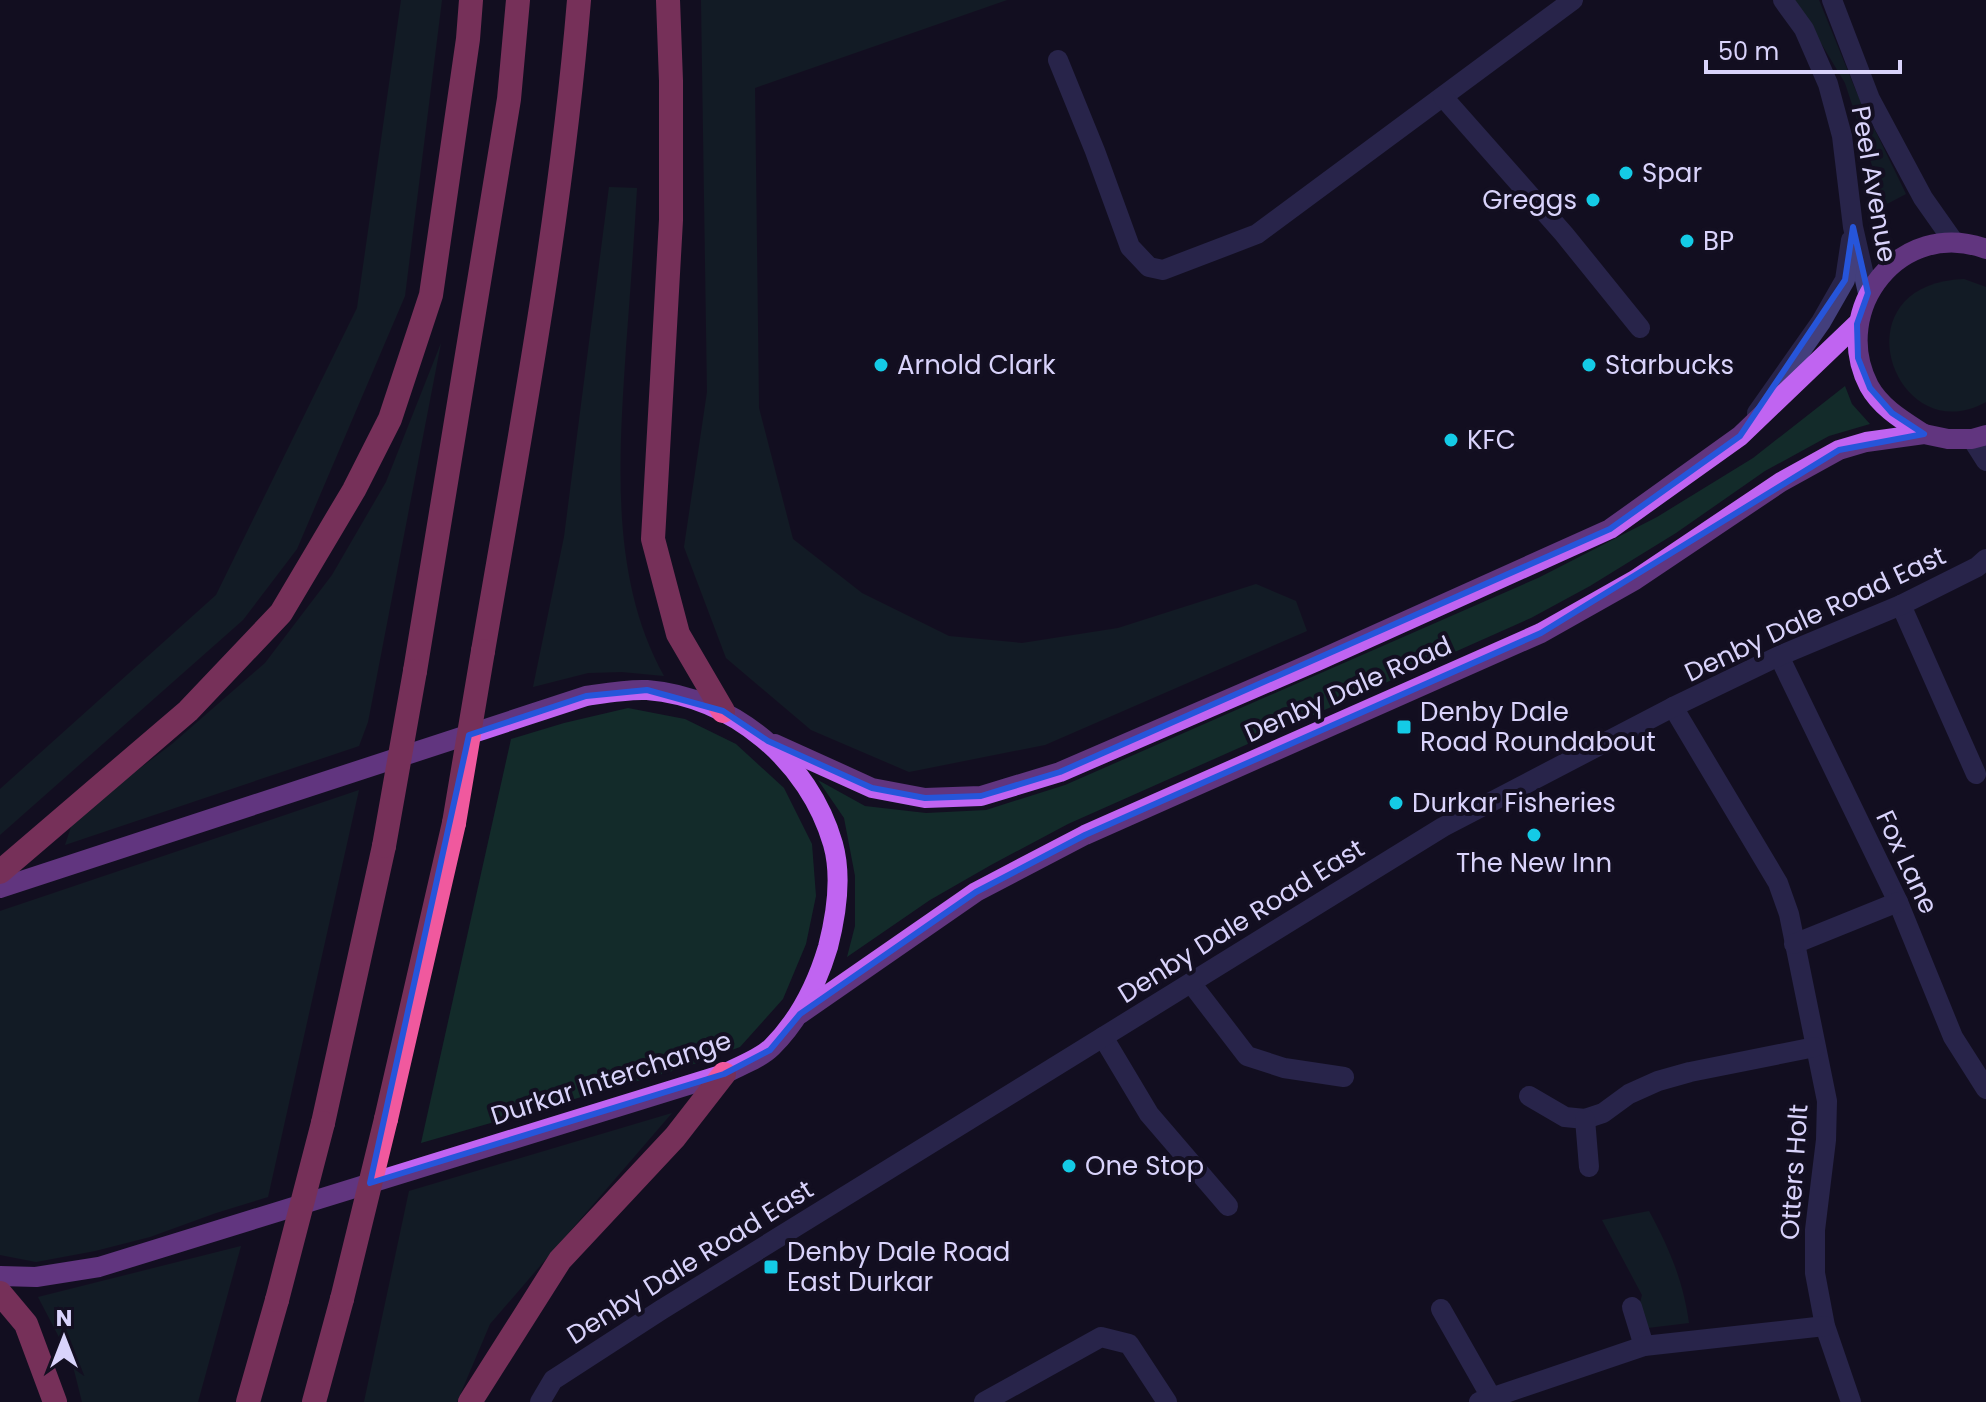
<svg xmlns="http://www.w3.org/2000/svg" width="1986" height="1402" viewBox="0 0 1986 1402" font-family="Poppins,sans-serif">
<rect width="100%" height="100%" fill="#130f21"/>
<g fill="#132b2a">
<path d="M 401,0 L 442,0 L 405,296 L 297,549 L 243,620 L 0,835 L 0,789 L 216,595 L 357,308 Z"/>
<path d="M 701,0 L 1007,0 L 755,88 L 759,408 L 793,539 L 862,593 L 949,636 L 1022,643 L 1118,628 L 1256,584 L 1296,601 L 1307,631 L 1045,745 L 909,772 L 811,730 L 726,658 L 684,547 L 707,392 Z"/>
<path d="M 1795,0 L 1819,0 L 1856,91 L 1906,194 L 1885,205 L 1845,83 Z"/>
<path d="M 609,187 L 637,188 C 634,241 630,294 626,347 C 619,456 609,577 664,676 L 622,672 L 588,673 L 533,687 L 564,537 Z"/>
<path d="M 1964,279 L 1986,287 L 1986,402 C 1895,453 1834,284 1964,279 Z"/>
<path d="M 441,343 L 368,722 L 359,746 L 65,845 L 74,818 L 172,744 L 265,663 L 332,575 L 386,482 Z"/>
<path d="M 1845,386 L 1852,404 L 1870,424 L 1829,436 L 1765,471 L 1676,533 L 1590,586 L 1531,618 L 1068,824 L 991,865 L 930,900 L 847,957 L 855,926 L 855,876 L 844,818 L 818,780 L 865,806 L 926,813 L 986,810 L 1065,785 L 1540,577 L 1657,517 L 1753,458 Z"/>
<path d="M 628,708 L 685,719 L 736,744 L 784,788 L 812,844 L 816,896 L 806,944 L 783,999 L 740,1047 L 683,1068 L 421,1143 L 511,739 L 564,723 Z"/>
<path d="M 359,790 L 268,1197 L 216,1213 L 150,1237 L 95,1251 L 36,1262 L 0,1255 L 0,911 Z"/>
<path d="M 672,1113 L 490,1324 L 457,1402 L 364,1402 L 409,1191 Z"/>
<path d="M 1649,1211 C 1669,1248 1683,1280 1689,1323 L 1639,1329 L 1636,1320 L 1642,1295 L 1602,1220 Z"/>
<path d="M 241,1246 L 198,1402 L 82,1402 L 72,1362 L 38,1297 Z"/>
</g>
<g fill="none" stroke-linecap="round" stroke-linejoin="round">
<g stroke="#433f7c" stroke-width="20">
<path d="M 1058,60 L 1095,151 L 1130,247 L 1149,267 L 1163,270 L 1257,234 L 1573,0"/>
<path d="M 1443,97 L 1564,234 L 1640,328"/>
<path d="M 1901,605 L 1976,774"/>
<path d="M 1779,656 L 1898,902 L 1953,1037 L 1986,1089"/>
<path d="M 1673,707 L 1778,883 L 1789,914 L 1827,1101 L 1826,1140 L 1815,1230 L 1815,1273 L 1825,1326 L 1851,1402"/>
<path d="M 1794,944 L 1898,902"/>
<path d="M 1191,983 L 1247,1056 L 1284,1068 L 1344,1077"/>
<path d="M 1103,1037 L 1149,1114 L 1228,1206"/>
<path d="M 1529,1096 L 1565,1117 L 1585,1119 L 1603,1113 L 1629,1094 L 1658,1081 L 1690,1072 L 1815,1047"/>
<path d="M 1585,1119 L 1589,1167"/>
<path d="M 1632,1307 L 1644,1346"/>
<path d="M 1441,1309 L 1491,1397"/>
<path d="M 984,1402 L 1101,1337 L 1129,1344 L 1167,1402"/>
<path d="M 1479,1402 L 1644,1346 L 1825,1326"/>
</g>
<g stroke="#433f7c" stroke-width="20">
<path d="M 1783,0 L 1804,29 L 1828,84 L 1842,136 L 1853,227 L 1868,293"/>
<path d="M 1832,0 L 1870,99 L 1923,198 L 1954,242"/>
<path d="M 1757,413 L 1821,322 L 1845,280 L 1851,240"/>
<path d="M 1972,439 L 1986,461"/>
<path d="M 540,1402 L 553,1380 L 661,1310 L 1443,827 L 1673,707 L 1779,656 L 1901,605 L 1977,567 L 1986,559"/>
</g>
<g stroke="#c064f1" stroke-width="20">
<path d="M 1924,434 C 1904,421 1881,408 1869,386 C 1829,309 1901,217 1986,249"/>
<path d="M 775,744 L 872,788 L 925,798 L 981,796 L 1060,772 L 1317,661 L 1610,529 L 1740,436 L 1857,324"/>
<path d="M 0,888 L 586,696 C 606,693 627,689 647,690 C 733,697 809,761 833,844 C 842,876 836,916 828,947 C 817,984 799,1020 772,1047 C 760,1059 739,1066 724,1074 L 99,1267 L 36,1277 L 0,1276"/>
<path d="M 800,1014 L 976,892 L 1085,835 L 1541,633 L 1635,580 L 1781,482 L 1839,450 L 1866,442 L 1924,434 L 1948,439 L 1972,439 L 1986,435"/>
</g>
<g stroke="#f0599e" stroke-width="24">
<path d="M 668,0 L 671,81 L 671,220 L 653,539 L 678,634 L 723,711"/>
<path d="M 483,651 C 520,435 561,218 579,0"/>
<path d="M 415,671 L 509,99 L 518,0"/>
<path d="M 0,872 L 188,711 L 281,613 L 354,490 L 390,419 L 431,295 L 468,39 L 471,0"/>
<path d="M 386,1119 L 454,823"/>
<path d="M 323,1123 L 384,846"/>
<path d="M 0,1293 L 26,1324 L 55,1402"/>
<path d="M 248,1402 L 277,1300"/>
<path d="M 314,1402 L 342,1299"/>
<path d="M 470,1402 L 560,1260 L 675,1137 L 724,1074"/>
</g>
<g stroke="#f0599e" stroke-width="24">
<path d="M 454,823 L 483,651"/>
<path d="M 384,846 L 415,671"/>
<path d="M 342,1299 L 386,1119"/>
<path d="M 277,1300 L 323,1123"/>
</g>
</g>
<path d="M0 0H1986V1402H0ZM 1853,227 L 1868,293 L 1857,324 L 1858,358 L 1870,388 L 1892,413 L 1924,434 L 1839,450 L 1541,633 L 1085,835 L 976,892 L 800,1014 L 770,1050 L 724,1074 L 370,1183 L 469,735 L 586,696 L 647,690 L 723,711 L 768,741 L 872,788 L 925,798 L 981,796 L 1060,772 L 1610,529 L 1740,436 L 1845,280 Z" fill="#130f21" fill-opacity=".55" fill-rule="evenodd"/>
<path fill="none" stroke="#2655da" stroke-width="6" stroke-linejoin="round" d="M 1853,227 L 1868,293 L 1857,324 L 1858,358 L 1870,388 L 1892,413 L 1924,434 L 1839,450 L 1541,633 L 1085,835 L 976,892 L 800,1014 L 770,1050 L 724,1074 L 370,1183 L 469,735 L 586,696 L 647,690 L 723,711 L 768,741 L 872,788 L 925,798 L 981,796 L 1060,772 L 1610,529 L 1740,436 L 1845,280 Z"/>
<g fill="#14cbe6" stroke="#130f21" stroke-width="3">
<circle cx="1626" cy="173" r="8"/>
<circle cx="1593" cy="200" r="8"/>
<circle cx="1687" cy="241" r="8"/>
<circle cx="881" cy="365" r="8"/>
<circle cx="1589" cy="365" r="8"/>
<circle cx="1451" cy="440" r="8"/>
<rect x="1396" y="719" width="16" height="16" rx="4"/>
<circle cx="1396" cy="803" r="8"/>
<circle cx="1534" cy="835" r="8"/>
<circle cx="1069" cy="1166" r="8"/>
<rect x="763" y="1259" width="16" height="16" rx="4"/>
</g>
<g text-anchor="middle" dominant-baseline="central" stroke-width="8" stroke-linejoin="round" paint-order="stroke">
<g font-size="26" fill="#d9d3fb" stroke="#130f21" text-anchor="start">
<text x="1642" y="173">Spar</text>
<text x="1577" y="200" text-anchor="end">Greggs</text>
<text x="1703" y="241">BP</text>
<text x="897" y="365">Arnold Clark</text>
<text x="1605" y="365">Starbucks</text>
<text x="1467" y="440">KFC</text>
<text x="1420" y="712">Denby Dale<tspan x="1420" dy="30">Road Roundabout</tspan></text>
<text x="1412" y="803">Durkar Fisheries</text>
<text x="1534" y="863" text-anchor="middle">The New Inn</text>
<text x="1085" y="1166">One Stop</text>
<text x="787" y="1252">Denby Dale Road<tspan x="787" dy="30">East Durkar</tspan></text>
</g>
<g font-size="26" fill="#d9d3fb" stroke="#130f21">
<text transform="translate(1874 184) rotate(80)">Peel Avenue</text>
<text transform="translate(1815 614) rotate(-25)">Denby Dale Road East</text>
<text transform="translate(1348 689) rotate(-24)">Denby Dale Road</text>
<text transform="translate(1907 862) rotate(65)">Fox Lane</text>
<text transform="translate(1241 921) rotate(-32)">Denby Dale Road East</text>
<text transform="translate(611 1078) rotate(-18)">Durkar Interchange</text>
<text transform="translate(1794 1172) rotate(-86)">Otters Holt</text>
<text transform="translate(690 1262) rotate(-32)">Denby Dale Road East</text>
</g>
</g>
<g transform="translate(64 1338)" stroke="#130f21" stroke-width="6" paint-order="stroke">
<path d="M0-6L14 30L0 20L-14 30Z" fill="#d9d3fb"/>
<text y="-12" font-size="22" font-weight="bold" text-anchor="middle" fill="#d9d3fb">N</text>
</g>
<path d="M1706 60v12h194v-12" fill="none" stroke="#d9d3fb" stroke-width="4"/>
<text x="1718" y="60" font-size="24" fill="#d9d3fb" stroke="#130f21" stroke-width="6" paint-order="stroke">50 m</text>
</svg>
